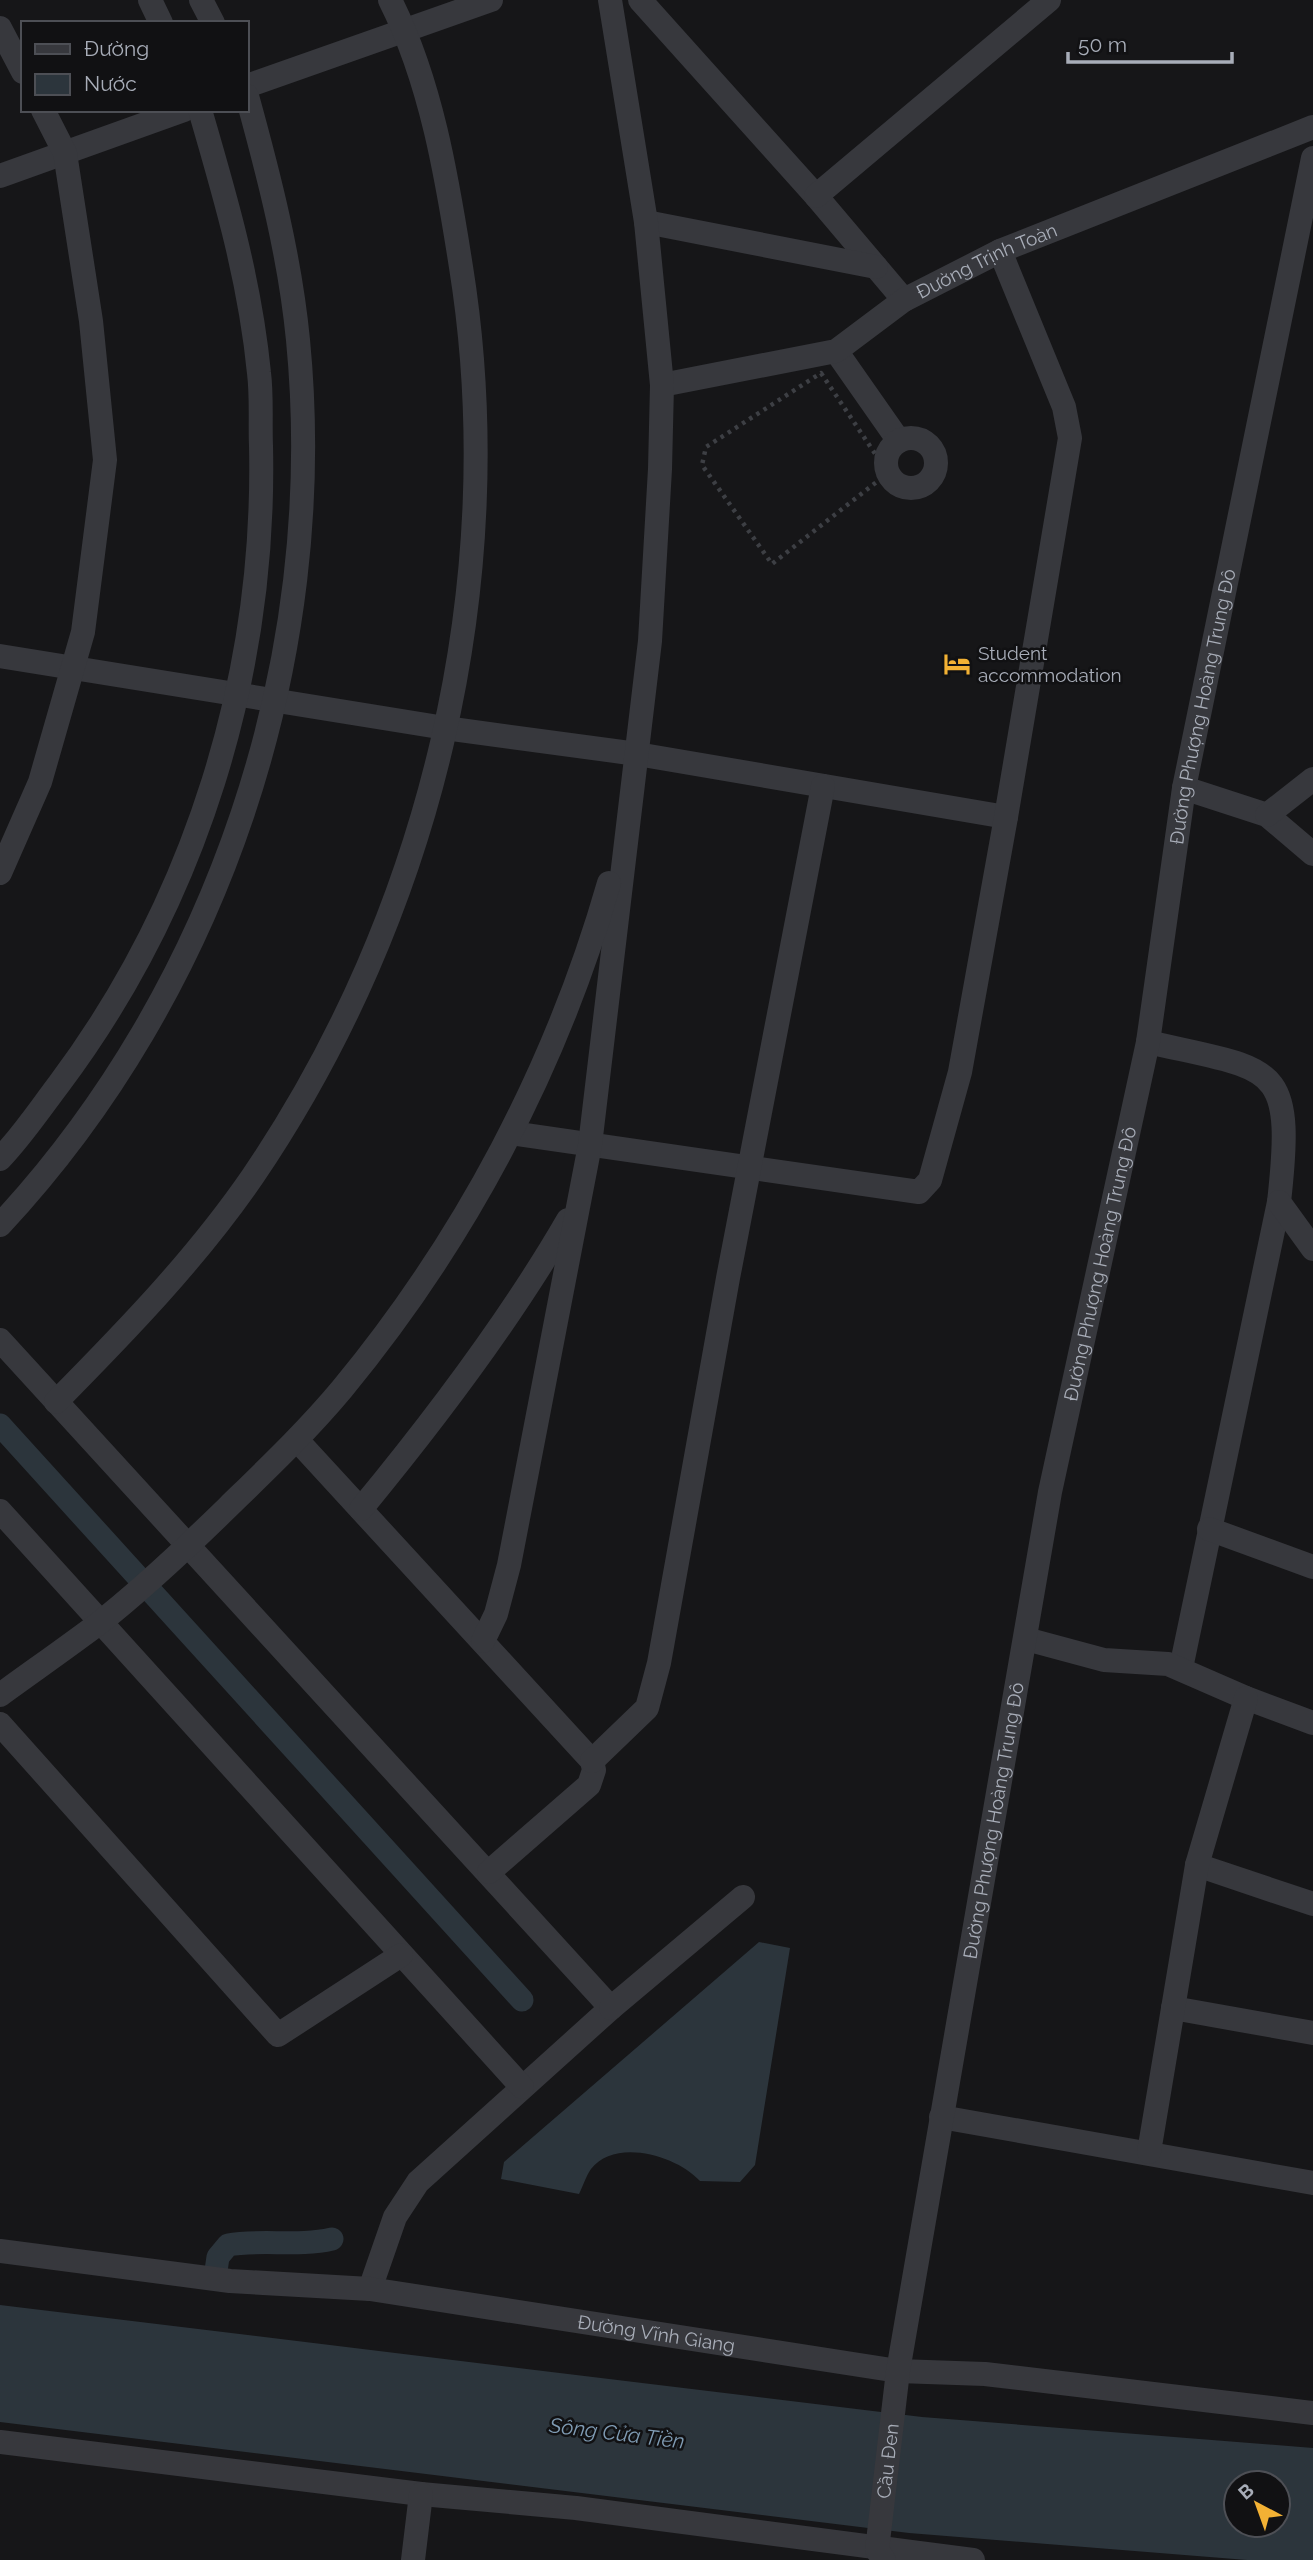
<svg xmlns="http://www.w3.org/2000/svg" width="1313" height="2560" viewBox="0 0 1313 2560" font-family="Raleway,sans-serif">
<rect width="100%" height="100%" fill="#161618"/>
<g fill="#2c353c" fill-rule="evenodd">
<path d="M 759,1942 L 790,1948 L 755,2165 L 740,2182 L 700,2181 C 678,2156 615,2137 591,2169 C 586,2176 583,2186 579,2194 L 501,2179 L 504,2162 Z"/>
<path d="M 0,2305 L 922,2417 L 1313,2448 L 1313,2560 L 1247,2560 L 909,2533 L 0,2422 ZM 1236,2483 L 1278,2483 L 1278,2525 L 1236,2525 Z"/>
</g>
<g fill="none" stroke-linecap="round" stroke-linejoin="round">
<g stroke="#2c353c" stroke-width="23">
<path d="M 0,1425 L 522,2000"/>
<path d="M 216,2271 L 218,2257 L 228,2245 C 262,2239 298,2247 332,2239"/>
</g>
<path stroke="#3d3f44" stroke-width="4.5" stroke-dasharray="3.5 5" stroke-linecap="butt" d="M 821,373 L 888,473 L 772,564 L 702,465 L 706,447 Z"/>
<g stroke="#37383d" stroke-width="24">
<path d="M 150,0 L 161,23"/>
<path d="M 201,0 L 213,23"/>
<path d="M 640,0 L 816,196 L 904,300"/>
<path d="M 0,28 L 23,72"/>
<path d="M 247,86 L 491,0"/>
<path d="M 0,176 L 184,110"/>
<path d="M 816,196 L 1049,0"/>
<path d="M 646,222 L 876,267"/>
<path d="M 836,351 L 899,441"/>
<path id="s1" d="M 662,385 L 836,351 L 904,300 L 1000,251 L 1313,127"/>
<circle cx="911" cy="463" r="25"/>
<path d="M 0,656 L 445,728 L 637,754 L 1006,817"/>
<path d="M 1184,788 L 1267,815 L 1313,854"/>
<path d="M 1267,815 L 1313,779"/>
<path d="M 0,873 L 40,782 L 83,632 L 105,460 L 91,321 L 65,153 L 43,110"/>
<path d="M 1148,1042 C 1275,1071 1295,1060 1279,1202 L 1181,1668"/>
<path d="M 511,1133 L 919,1192 L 930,1180 L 960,1072 L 1006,817 L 1070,438 L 1064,407 L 1000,251"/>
<path d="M 0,1159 C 22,1136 40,1109 59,1084 C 196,901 266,674 261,446 C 260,422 262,397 259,373 C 250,281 226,199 200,110"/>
<path d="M 1279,1202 L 1313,1249"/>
<path d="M 0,1225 C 218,991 329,659 298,340 C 290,257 269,176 247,96"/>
<path d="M 0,1340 L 611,2008 L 418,2182 L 395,2217 L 370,2289"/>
<path d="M 56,1402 C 126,1331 196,1259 253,1176 C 431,914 511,580 461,267 C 447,177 431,81 390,0"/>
<path d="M 297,1440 L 592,1761 L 594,1770 L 589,1785 L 489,1872"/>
<path d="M 361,1509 C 436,1418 509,1322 568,1220"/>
<path d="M 0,1511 L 522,2087"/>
<path d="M 1209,1529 L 1313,1567"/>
<path d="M 1026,1639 L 1104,1660 L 1168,1664 L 1246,1698 L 1313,1723"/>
<path d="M 483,1641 L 496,1614 L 509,1565 L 590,1145 L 650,641 L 660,469 L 662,385 L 646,222 L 610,0"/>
<path d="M 0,1695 C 33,1671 66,1648 98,1624 C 144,1588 187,1547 228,1507 C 267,1469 307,1431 342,1389 C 465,1240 556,1068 609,883"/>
<path d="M 0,1724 L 278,2035 L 401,1955"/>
<path d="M 592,1761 L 647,1708 L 659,1663 L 728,1278 L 823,786"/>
<path d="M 1197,1865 L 1313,1904"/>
<path d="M 611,2008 L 743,1897"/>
<path d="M 1173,2008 L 1313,2033"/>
<path d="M 941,2117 L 1313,2183"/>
<path d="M 1149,2152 L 1197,1865 L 1246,1698"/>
<path id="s2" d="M 0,2251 L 230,2281 L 370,2289 L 898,2371 L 985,2374 L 1313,2413"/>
<path d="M 0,2442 L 421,2494 L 576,2508 L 973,2560"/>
<path d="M 413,2560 L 421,2494"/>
<path id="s3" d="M 884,2560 L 877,2550 L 898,2371 L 1050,1492 L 1148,1042 L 1184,788 L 1313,158"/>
</g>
</g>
<defs>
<g id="hotel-bare" transform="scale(2.1)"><path d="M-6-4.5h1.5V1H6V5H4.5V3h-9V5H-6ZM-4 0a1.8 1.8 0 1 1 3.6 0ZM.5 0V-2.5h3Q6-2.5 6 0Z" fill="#f2b134" stroke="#111113" stroke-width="2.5" paint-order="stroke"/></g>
</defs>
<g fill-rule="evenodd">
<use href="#hotel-bare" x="957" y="664"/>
</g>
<g text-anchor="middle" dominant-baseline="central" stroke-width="5" stroke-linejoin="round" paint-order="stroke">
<g font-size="19" fill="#a8adb8" stroke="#111113">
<text stroke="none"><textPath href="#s1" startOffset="354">Đường Trịnh Toàn</textPath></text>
<text stroke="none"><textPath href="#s3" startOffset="1885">Đường Phượng Hoàng Trung Đô</textPath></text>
<text stroke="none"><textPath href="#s3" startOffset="1318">Đường Phượng Hoàng Trung Đô</textPath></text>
<text stroke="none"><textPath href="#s3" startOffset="751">Đường Phượng Hoàng Trung Đô</textPath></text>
<text stroke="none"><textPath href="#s2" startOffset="662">Đường Vĩnh Giang</textPath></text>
<text stroke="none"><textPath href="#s3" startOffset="102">Cầu Đen</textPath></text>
</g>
<g font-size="19" fill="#a8adb8" stroke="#111113" text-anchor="start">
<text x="978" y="653">Student<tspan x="978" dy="22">accommodation</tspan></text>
</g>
<g font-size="21" font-style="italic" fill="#7f9bb3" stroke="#111113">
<text transform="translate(617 2433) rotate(7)">Sông Cửa Tiền</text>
</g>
</g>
<rect x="21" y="21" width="228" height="91" fill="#111113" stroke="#4d4f55" stroke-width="2"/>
<rect x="35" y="44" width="35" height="10" fill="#37383d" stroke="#4d4f55" stroke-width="2"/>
<text x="84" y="56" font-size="21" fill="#a8adb8">Đường</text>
<rect x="35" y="74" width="35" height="21" fill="#2c353c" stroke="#4d4f55" stroke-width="2"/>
<text x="84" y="91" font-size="21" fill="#a8adb8">Nước</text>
<g transform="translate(1257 2504) rotate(319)"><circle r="33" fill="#111113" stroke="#4d4f55" stroke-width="2"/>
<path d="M0-5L12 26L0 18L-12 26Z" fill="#f2b134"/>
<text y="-10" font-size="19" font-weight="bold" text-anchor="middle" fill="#a8adb8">B</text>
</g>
<path d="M1068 52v10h164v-10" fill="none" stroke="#a8adb8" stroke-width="3.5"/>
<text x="1078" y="52" font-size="21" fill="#a8adb8" stroke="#111113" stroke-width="5" paint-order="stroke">50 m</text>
</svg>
